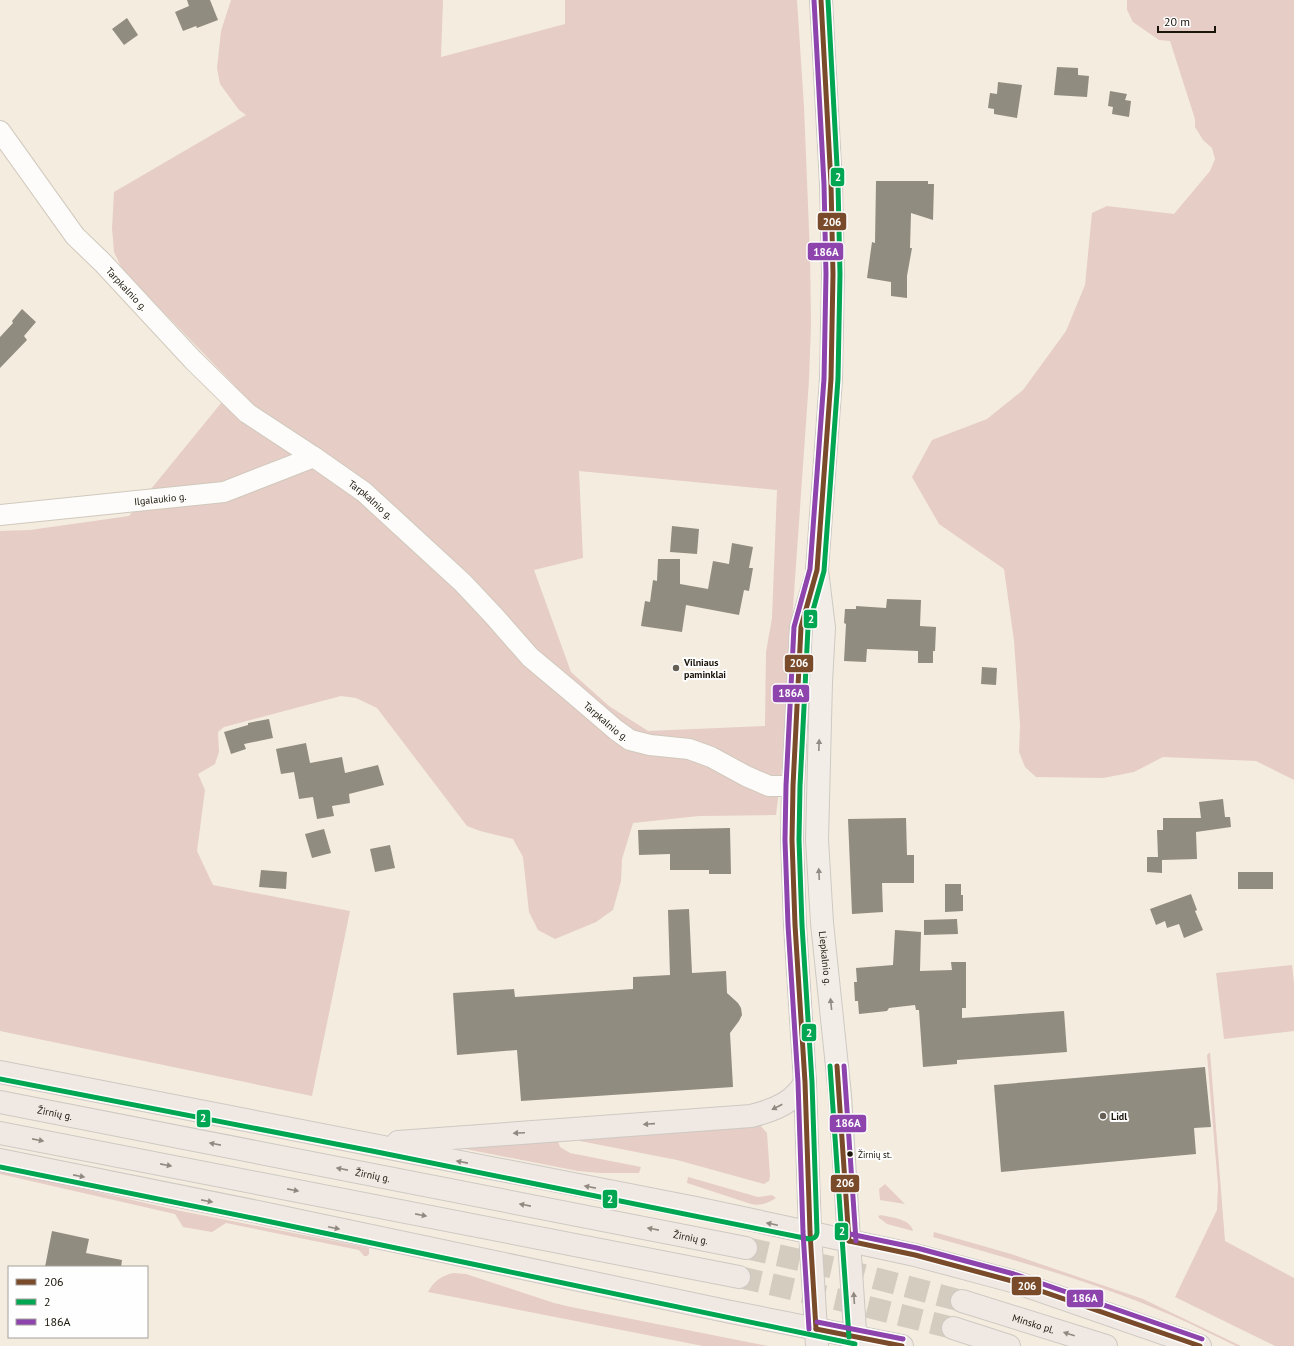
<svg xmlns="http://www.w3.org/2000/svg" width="1294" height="1346" viewBox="0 0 1294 1346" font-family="'PT Sans',sans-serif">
<rect width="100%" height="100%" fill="#f4ecdf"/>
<g fill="#e6cdc6" fill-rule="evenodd">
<path d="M 231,0 L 443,0 L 441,57 L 565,24 L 565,0 L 797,0 L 804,107 L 810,254 L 811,324 L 809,380 L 791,636 L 785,743 L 776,815 L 699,816 L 633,823 L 622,859 L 621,881 L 613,910 L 596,922 L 555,939 L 538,930 L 529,912 L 523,857 L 513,839 L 480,831 L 467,826 L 377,708 L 356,698 L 341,696 L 224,727 L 218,732 L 219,752 L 215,764 L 198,774 L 205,790 L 197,851 L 213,885 L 350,911 L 312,1096 L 0,1031 L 0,531 L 30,530 L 129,516 L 235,386 L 122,269 L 114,252 L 112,228 L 114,192 L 246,115 L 239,110 L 220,84 L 217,68 L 221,31 ZM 579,471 L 777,490 L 772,618 L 766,652 L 765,726 L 648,731 L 609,706 L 571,672 L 534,570 L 583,558 Z"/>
<path d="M 1127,0 L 1294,0 L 1294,780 L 1256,761 L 1163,757 L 1134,772 L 1103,778 L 1036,777 L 1025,767 L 1019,752 L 1020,725 L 1014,641 L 1004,569 L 939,524 L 912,477 L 932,440 L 987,419 L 1023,390 L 1066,331 L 1085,285 L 1092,213 L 1107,206 L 1174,214 L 1210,171 L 1215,159 L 1212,148 L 1203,140 L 1195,127 L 1195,119 L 1170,41 L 1159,40 L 1133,22 L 1127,10 Z"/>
<path d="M 1292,965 L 1294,984 L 1294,1031 L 1224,1039 L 1216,973 Z"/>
<path d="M 1210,1052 L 1225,1241 L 1294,1278 L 1294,1346 L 1275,1346 L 1175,1297 L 1217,1210 L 1218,1186 L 1207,1055 Z"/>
<path d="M 759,1124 L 767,1133 L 770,1176 L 769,1181 L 764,1184 L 677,1160 L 580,1141 L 578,1139 Z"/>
<path d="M 557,1139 L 560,1147 L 570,1153 L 641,1167 L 639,1173 L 600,1173 L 578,1171 L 455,1147 Z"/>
<path d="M 0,1170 L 181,1211 L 365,1247 L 369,1248 L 369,1254 L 367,1256 L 364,1256 L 359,1250 L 226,1223 L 212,1232 L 183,1227 L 175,1214 L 0,1174 Z"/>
<path d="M 688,1177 L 758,1197 L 772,1195 L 776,1198 C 769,1203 760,1206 751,1204 L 687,1183 Z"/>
<path d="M 885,1184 L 905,1204 L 880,1200 L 879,1189 Z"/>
<path d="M 880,1215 C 891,1217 911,1219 913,1231 L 887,1224 L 878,1217 Z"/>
<path d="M 934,1232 L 1011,1254 L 1143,1299 L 1241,1346 L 1236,1346 C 1215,1336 1194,1325 1173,1316 C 1096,1282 1014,1260 933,1237 Z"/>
<path d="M 453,1273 L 466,1274 L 554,1303 L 571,1307 L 768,1346 L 703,1346 L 428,1292 C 434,1281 441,1276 453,1273 Z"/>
</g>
<g fill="#908c7f">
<path d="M 187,0 L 210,0 L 218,20 L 197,28 L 196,26 L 183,31 L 175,12 L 189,6 Z"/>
<path d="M 127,18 L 138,35 L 124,45 L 112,29 Z"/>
<path d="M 1057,67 L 1078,68 L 1078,75 L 1089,76 L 1087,97 L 1054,95 Z"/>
<path d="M 998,82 L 1022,85 L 1017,118 L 994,114 L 994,109 L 988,108 L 990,93 L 997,94 Z"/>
<path d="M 1110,91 L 1127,94 L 1125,100 L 1131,101 L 1129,117 L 1112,114 L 1113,107 L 1108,106 Z"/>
<path d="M 876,181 L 928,181 L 928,184 L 934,184 L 933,220 L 911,213 L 910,248 L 912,248 L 907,276 L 907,298 L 891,296 L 891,282 L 867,278 L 872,242 L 875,243 Z"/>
<path d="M 22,309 L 36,322 L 24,336 L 27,340 L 0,368 L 0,337 L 13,323 L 12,321 Z"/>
<path d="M 672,526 L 699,529 L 697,554 L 670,552 Z"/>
<path d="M 732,543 L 753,547 L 749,568 L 753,568 L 749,591 L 744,590 L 739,615 L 686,605 L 682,632 L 641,626 L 645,601 L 650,602 L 653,580 L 657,581 L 658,559 L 680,559 L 680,584 L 708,589 L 713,561 L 729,564 Z"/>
<path d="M 887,599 L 921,600 L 920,626 L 936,627 L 935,651 L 933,651 L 933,663 L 918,663 L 918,651 L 867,649 L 866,662 L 844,661 L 846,624 L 844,623 L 845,609 L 856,609 L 856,606 L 886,608 Z"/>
<path d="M 982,667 L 997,668 L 996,685 L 981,684 Z"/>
<path d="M 269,719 L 273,738 L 244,744 L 246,749 L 231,754 L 224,732 L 248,725 L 248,723 Z"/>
<path d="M 306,743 L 310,763 L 342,757 L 345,773 L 378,765 L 384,785 L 349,794 L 350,803 L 332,806 L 334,816 L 317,819 L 313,797 L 299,799 L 294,772 L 281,774 L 276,749 Z"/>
<path d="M 1223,799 L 1225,817 L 1230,817 L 1231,827 L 1196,832 L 1197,859 L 1162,860 L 1162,873 L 1147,872 L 1147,857 L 1158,857 L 1157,830 L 1163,830 L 1163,818 L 1201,818 L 1199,802 Z"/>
<path d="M 906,818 L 907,855 L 914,855 L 914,883 L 882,883 L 883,912 L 852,914 L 848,819 Z"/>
<path d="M 730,828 L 731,874 L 709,874 L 709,870 L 670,870 L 670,854 L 639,855 L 638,830 Z"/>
<path d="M 324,829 L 331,853 L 312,858 L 305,834 Z"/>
<path d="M 390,845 L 395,868 L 375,872 L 370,849 Z"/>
<path d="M 261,870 L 287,872 L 286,889 L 259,887 Z"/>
<rect x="1238" y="872" width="35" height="17"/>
<path d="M 945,884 L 961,884 L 961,895 L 963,895 L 963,911 L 945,912 Z"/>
<path d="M 1191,894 L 1197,910 L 1195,911 L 1203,930 L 1184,938 L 1179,924 L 1167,928 L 1165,921 L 1156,925 L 1150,909 Z"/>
<path d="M 689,909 L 692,973 L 726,971 L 727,993 L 738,1003 L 741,1008 L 742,1015 L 739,1021 L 730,1033 L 733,1087 L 521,1101 L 517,1050 L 457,1055 L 453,993 L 514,989 L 515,997 L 633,989 L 633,977 L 670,975 L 668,910 Z"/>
<path d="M 957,919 L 958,934 L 924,935 L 924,920 Z"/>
<path d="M 895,930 L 921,932 L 920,971 L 952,970 L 951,962 L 966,962 L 966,1008 L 962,1008 L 962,1018 L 1064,1011 L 1067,1052 L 957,1060 L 957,1064 L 923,1067 L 919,1010 L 916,1010 L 915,1005 L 889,1008 L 887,1011 L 859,1014 L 858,1001 L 855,1001 L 854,982 L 857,982 L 856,968 L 893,965 Z"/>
<path d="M 1205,1067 L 1211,1127 L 1194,1128 L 1196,1154 L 1001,1172 L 994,1085 Z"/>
<path d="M 52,1231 L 89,1239 L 86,1253 L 122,1260 L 121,1267 L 45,1267 Z"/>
</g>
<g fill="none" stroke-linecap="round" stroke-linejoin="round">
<g stroke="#d3ccbf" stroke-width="22" stroke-dasharray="22 11" stroke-linecap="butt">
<path d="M 746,1248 L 844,1270 L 962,1301"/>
<path d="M 739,1277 L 840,1300 L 953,1328"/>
</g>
<g stroke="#d0c9bd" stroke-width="22">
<g id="minor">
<path id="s1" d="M 0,131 L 75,236 L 103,263 L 193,360 L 247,413 L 314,457 L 364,492 L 463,583 L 494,616 L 530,657 L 573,693 L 616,730 L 630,740 L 650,745 L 689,749 L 711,757 L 746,776 L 769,786 L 793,786"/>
<path id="s2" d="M 0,515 L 224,492 L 314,457"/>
</g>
</g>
<g stroke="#cdc9c3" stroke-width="24">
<g id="primary">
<path id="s3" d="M 821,0 L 831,184 L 833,274 L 831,379 L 817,570 L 824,628 L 821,682 L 817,840 L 822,923 L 840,1095 L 849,1241"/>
<path d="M 810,1232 L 805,1082 L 795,925 L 792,840 L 793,786 L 801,627 L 815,580"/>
</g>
</g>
<g stroke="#cdc9c3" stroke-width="24">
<g id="trunk">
<path d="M 0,1072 L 696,1208 L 915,1255 L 1012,1281 L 1200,1346"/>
<path id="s4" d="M 0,1102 L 746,1248"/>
<path d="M 0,1133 L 739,1277"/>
<path d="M 398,1142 L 751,1116 C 767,1112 787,1106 798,1092 C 801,1089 803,1085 805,1082"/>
<path d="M 0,1160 L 258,1212 L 726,1311 L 902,1346"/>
<path d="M 810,1232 L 817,1346"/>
<path d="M 849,1241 L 856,1346"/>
<path id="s5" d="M 962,1301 L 1106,1346"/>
<path d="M 953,1328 L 1009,1346"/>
</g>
</g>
<use href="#minor" stroke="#fdfcfa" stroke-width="20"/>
<use href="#primary" stroke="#f3ede8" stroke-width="22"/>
<use href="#trunk" stroke="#f0e8e2" stroke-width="22"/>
<g stroke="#fefefe" stroke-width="8">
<g id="bus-1">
<path d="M 837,1066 L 849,1241"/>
<path d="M 849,1241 L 915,1255 L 1012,1281 L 1200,1346"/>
<path d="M 816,1329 L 810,1232 L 805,1082 L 795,925 L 792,840 L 793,786 L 801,627 L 817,570 L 831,379 L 833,274 L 831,184 L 821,0"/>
<path d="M 816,1329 L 902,1346"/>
</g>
</g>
<g stroke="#fefefe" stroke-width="8">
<g id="bus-2">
<path d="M 830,1066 L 849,1337"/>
<path d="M 0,1079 L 372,1151 L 809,1239 C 813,1239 817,1237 817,1232 L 812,1082 L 802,925 L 799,840 L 800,786 L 808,628 L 824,571 L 838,379 L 840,274 L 838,184 L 828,0"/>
<path d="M 0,1167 L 257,1219 L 855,1344"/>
</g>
</g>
<g stroke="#fefefe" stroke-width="8">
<g id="bus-3">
<path d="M 844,1066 L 856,1241"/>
<path d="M 850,1234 L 917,1248 L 1014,1274 L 1202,1339"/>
<path d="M 817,1322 L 903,1339"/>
<path d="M 809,1329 L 803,1232 L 798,1082 L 788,925 L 785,840 L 786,786 L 794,627 L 810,569 L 824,379 L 826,274 L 824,184 L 814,0"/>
</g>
</g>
<use href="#bus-1" stroke="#7a4b2a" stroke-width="5"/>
<use href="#bus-2" stroke="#00a651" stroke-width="5"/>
<use href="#bus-3" stroke="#8e44ad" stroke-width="5"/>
</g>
<defs><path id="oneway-solid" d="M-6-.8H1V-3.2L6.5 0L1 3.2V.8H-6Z"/></defs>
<g fill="#918b84">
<use href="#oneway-solid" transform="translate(819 745) rotate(-88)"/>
<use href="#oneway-solid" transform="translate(819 874) rotate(-93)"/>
<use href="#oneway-solid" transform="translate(831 1004) rotate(-96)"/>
</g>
<g fill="#908980">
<use href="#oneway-solid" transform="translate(777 1107) rotate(153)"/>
<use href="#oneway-solid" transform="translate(649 1124) rotate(176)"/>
<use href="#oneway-solid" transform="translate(519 1133) rotate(177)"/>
<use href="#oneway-solid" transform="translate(38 1140) rotate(11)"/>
<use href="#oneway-solid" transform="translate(215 1144) rotate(-169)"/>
<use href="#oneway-solid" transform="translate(462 1162) rotate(-169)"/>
<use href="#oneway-solid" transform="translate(166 1165) rotate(11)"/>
<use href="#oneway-solid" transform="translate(342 1169) rotate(-169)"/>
<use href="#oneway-solid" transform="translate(79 1176) rotate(11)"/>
<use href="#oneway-solid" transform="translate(590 1187) rotate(-169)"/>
<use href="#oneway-solid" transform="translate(293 1190) rotate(11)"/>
<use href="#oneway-solid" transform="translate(207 1201) rotate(11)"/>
<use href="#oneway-solid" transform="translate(525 1205) rotate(-169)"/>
<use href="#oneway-solid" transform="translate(421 1215) rotate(11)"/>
<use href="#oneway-solid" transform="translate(772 1224) rotate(-168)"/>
<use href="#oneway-solid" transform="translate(334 1228) rotate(12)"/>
<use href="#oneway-solid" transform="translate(653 1229) rotate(-169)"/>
<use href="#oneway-solid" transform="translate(854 1298) rotate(-94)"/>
<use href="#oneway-solid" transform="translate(1069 1334) rotate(-163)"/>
</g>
<g fill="#666054" stroke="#fefefe" stroke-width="1.5">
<circle cx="676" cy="668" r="4"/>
<circle cx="1103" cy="1116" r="4"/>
</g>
<circle fill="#1a1409" stroke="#fefefe" stroke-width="1.5" cx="850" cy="1154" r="3.5"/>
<g text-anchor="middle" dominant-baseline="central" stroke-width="4" stroke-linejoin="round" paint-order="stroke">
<g font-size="9" fill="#1a1409" stroke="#fefefe" text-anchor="start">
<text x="858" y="1154">Žirnių st.</text>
</g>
<g font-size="10" fill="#1a1409" stroke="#fefefe">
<text stroke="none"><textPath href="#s1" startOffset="203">Tarpkalnio g.</textPath></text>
<text stroke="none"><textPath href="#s2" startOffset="161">Ilgalaukio g.</textPath></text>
<text stroke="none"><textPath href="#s1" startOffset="527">Tarpkalnio g.</textPath></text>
<text stroke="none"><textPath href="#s1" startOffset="851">Tarpkalnio g.</textPath></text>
<text stroke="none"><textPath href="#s3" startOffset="960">Liepkalnio g.</textPath></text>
<text stroke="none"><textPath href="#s4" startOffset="56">Žirnių g.</textPath></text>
<text stroke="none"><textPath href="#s4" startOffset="380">Žirnių g.</textPath></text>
<text stroke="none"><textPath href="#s4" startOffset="704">Žirnių g.</textPath></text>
<text stroke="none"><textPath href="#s5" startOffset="75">Minsko pl.</textPath></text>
</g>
<g font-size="10" font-weight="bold" fill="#1a1409" stroke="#fefefe" text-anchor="start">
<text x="684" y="662">Vilniaus<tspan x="684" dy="12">paminklai</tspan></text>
<text x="1111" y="1116">Lidl</text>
</g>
</g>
<g stroke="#fefefe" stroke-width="1.5">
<rect x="830" y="167" width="15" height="20" rx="4" fill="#00a651"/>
<rect x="817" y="212" width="30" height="19" rx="4" fill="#7a4b2a"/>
<rect x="807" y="242" width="37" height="19" rx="4" fill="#8e44ad"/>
<rect x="803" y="609" width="15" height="20" rx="4" fill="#00a651"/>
<rect x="784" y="654" width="30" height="19" rx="4" fill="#7a4b2a"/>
<rect x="772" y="684" width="38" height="19" rx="4" fill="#8e44ad"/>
<rect x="801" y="1023" width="16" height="19" rx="4" fill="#00a651"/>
<rect x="196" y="1109" width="15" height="19" rx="4" fill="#00a651"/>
<rect x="829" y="1114" width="38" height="19" rx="4" fill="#8e44ad"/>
<rect x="830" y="1174" width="30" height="19" rx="4" fill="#7a4b2a"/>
<rect x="602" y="1189" width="16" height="20" rx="4" fill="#00a651"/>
<rect x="834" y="1222" width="15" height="19" rx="4" fill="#00a651"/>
<rect x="1011" y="1276" width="31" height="20" rx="4" fill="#7a4b2a"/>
<rect x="1066" y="1289" width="38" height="19" rx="4" fill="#8e44ad"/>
</g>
<g font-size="11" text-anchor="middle" font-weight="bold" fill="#fff">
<text x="838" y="181">2</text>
<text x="832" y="226">206</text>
<text x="826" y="256">186A</text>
<text x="811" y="623">2</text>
<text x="799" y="667">206</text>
<text x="791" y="697">186A</text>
<text x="809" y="1037">2</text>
<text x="203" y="1122">2</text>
<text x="848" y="1127">186A</text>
<text x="845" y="1187">206</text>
<text x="610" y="1203">2</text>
<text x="842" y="1235">2</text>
<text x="1027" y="1290">206</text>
<text x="1085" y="1302">186A</text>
</g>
<rect x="8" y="1266" width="140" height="72" fill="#fefefe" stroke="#a3a09c"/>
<rect x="16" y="1279" width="20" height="6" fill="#7a4b2a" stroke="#a3a09c"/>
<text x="44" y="1286" font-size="12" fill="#1a1409">206</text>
<rect x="16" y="1299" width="20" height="6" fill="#00a651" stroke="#a3a09c"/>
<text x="44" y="1306" font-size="12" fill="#1a1409">2</text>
<rect x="16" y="1319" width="20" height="6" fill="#8e44ad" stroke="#a3a09c"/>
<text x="44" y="1326" font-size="12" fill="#1a1409">186A</text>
<path d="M1158 26v6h57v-6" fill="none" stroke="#1a1409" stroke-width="2"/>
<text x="1164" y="26" font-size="12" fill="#1a1409" stroke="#fefefe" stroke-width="3" paint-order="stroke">20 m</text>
</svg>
